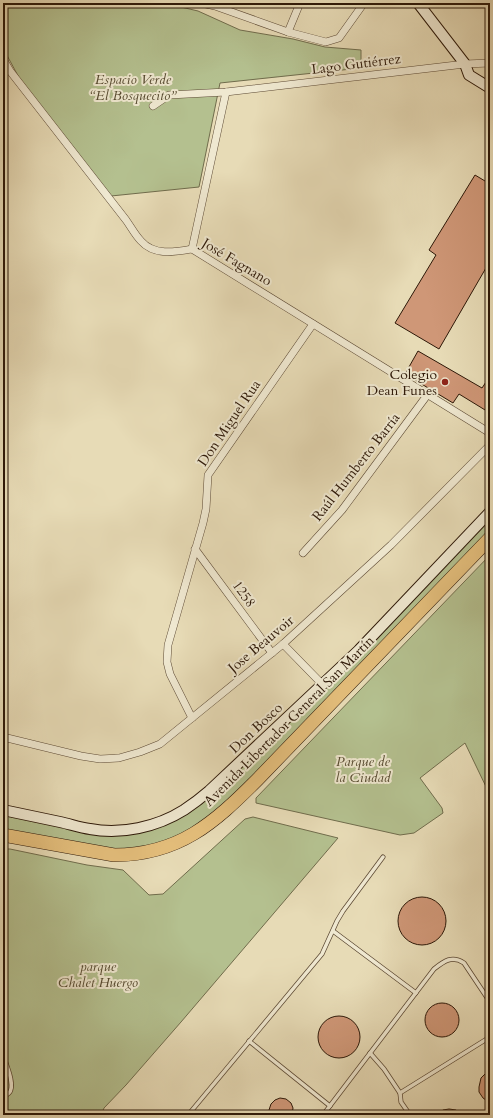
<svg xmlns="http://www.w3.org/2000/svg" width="493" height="1118" viewBox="0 0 493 1118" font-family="Cardo,serif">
<rect width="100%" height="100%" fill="#e7dbb6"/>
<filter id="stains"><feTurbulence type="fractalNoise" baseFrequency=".005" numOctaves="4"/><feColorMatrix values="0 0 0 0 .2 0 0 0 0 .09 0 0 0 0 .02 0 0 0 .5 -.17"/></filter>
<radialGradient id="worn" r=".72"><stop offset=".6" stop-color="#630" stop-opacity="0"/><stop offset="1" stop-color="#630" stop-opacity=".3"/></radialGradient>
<g fill="#b4c08f" stroke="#706c4c">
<path d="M 3,3 L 164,3 L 198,11 L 240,30 L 293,39 L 325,47 L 361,50 L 361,68 L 220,83 L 199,187 L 111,196 L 23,85 L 3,48 Z"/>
<path d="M 490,512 L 490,538 L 204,828 L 129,855 L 3,835 L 3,810 L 59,822 L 131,829 L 183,811 L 323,685 Z"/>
<path d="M 490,555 L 490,795 L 465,743 L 420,778 L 442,808 L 443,813 L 414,833 L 400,835 L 256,803 L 256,798 Z"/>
<path d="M 253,817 L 338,838 L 181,1022 L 126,1085 L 104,1108 L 101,1115 L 3,1115 L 3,849 L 10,849 L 87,865 L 123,870 L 149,895 L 163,894 L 245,819 Z"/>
</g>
<g fill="#cf9777" stroke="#2d1808">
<path d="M 475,175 L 490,184 L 490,261 L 439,349 L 395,323 L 436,255 L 429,250 Z"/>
<path d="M 418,351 L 482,388 L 490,376 L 490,413 L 459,394 L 453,403 L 405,374 Z"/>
<circle cx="422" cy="921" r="24"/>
<circle cx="442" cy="1020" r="17"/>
<circle cx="339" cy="1037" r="21"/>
<path d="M 490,1072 L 490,1103 L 483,1098 L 479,1092 L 479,1087 L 481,1078 L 485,1074 Z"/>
<path d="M 280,1098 L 286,1099 L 291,1103 L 293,1108 L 292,1115 L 270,1115 L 269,1110 L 271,1104 L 275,1100 Z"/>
<path d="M 449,1109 L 456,1110 L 462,1115 L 437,1115 L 443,1110 Z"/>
<path d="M 354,1112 L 363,1115 L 345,1115 L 349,1113 Z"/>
</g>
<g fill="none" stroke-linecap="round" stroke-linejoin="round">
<g stroke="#5c4934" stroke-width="5">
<g id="lane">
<path d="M 333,931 L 416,993"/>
<path d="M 249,1041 L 330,1106"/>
<path d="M 370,1053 L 384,1069 L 400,1093 L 490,1037"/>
<path d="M 3,1055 C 6,1064 16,1086 9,1093 C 8,1094 4,1096 3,1097"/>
<path d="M 400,1093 L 401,1102 L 410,1115"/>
<path d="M 188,1115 L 322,954 L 337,921 L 343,911 L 383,857"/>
<path d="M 323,1115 L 434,969 C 444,961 452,955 464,963 L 490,1002"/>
</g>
</g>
<g stroke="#5c4934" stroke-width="8">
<g id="street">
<path d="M 201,3 L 215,6 L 288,32 L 326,42 L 339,38 L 364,3"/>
<path d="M 288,32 L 300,3"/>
<path d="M 3,59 L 10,71 L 126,220 C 131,227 135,235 141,241 C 154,256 175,252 192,249 L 490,433"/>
<path d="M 153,106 L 169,95 L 226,92 L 465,64 L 490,63"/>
<path d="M 192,249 L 226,92"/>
<path d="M 195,549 L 272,653"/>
<path d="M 303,553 L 342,510 L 428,394"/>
<path d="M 283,644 L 323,685"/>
<path d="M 192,718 L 170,674 L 167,662 L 168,645 L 203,523 L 206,509 L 208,475 L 313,324"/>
<path d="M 3,737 L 81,756 L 100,759 L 119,758 L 140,752 L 160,744 L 283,644 L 391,545 L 490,445"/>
</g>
</g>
<g stroke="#2d1808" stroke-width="12">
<g id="secondary">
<path d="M 418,3 L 465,64 L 469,75 L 490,88"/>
<path d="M 3,810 C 22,814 41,818 60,822 C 70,824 80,828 90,829 C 121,835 157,827 184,810 C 193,804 201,798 209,791 L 359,650 L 490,512"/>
</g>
</g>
<g stroke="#2d1808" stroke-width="14">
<path id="highway" d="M 3,835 L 114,855 C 179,855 214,823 257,780 L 490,538"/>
</g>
<use href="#lane" stroke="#efe8d0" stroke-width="3.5"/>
<use href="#street" stroke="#efe8d0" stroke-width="7"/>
<use href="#secondary" stroke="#efe8d0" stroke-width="10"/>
<use href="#highway" stroke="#e4be7b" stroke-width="13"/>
</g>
<circle fill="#8f2418" stroke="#efe8d0" stroke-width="1.5" cx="445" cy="382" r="4"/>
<g text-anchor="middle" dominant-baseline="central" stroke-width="4" stroke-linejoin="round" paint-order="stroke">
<g font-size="14" fill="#2d1808" stroke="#efe8d0">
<text transform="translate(356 64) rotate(-7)">Lago Gutiérrez</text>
<text transform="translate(237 262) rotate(31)">José Fagnano</text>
<text transform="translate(229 423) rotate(-56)">Don Miguel Rua</text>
<text transform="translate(356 467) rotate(-52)">Raúl Humberto Barría</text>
<text transform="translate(244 594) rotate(54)">1258</text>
<text transform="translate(261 644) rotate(-40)">Jose Beauvoir</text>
<text transform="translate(289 721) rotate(-45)">Avenida Libertador General San Martín</text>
<text transform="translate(256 728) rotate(-43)">Don Bosco</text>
</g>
<g font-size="14" font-style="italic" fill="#564a30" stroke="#efe8d0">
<text x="133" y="79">Espacio Verde<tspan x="133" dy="16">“El Bosquecito”</tspan></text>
<text x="363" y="761">Parque de<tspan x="363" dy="16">la Ciudad</tspan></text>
<text x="98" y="966">parque<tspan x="98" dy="16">Chalet Huergo</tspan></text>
</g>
<g font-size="14" fill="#2d1808" stroke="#efe8d0" text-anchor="end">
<text x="437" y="374">Colegio<tspan x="437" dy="16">Dean Funes</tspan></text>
</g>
</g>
<rect width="493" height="1118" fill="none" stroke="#e7dbb6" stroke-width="16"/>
<rect x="4" y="4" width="485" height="1110" fill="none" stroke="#2d1808" stroke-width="2"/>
<rect x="8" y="8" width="477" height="1102" fill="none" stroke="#2d1808"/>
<rect width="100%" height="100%" filter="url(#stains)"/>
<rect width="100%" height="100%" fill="url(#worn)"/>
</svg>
